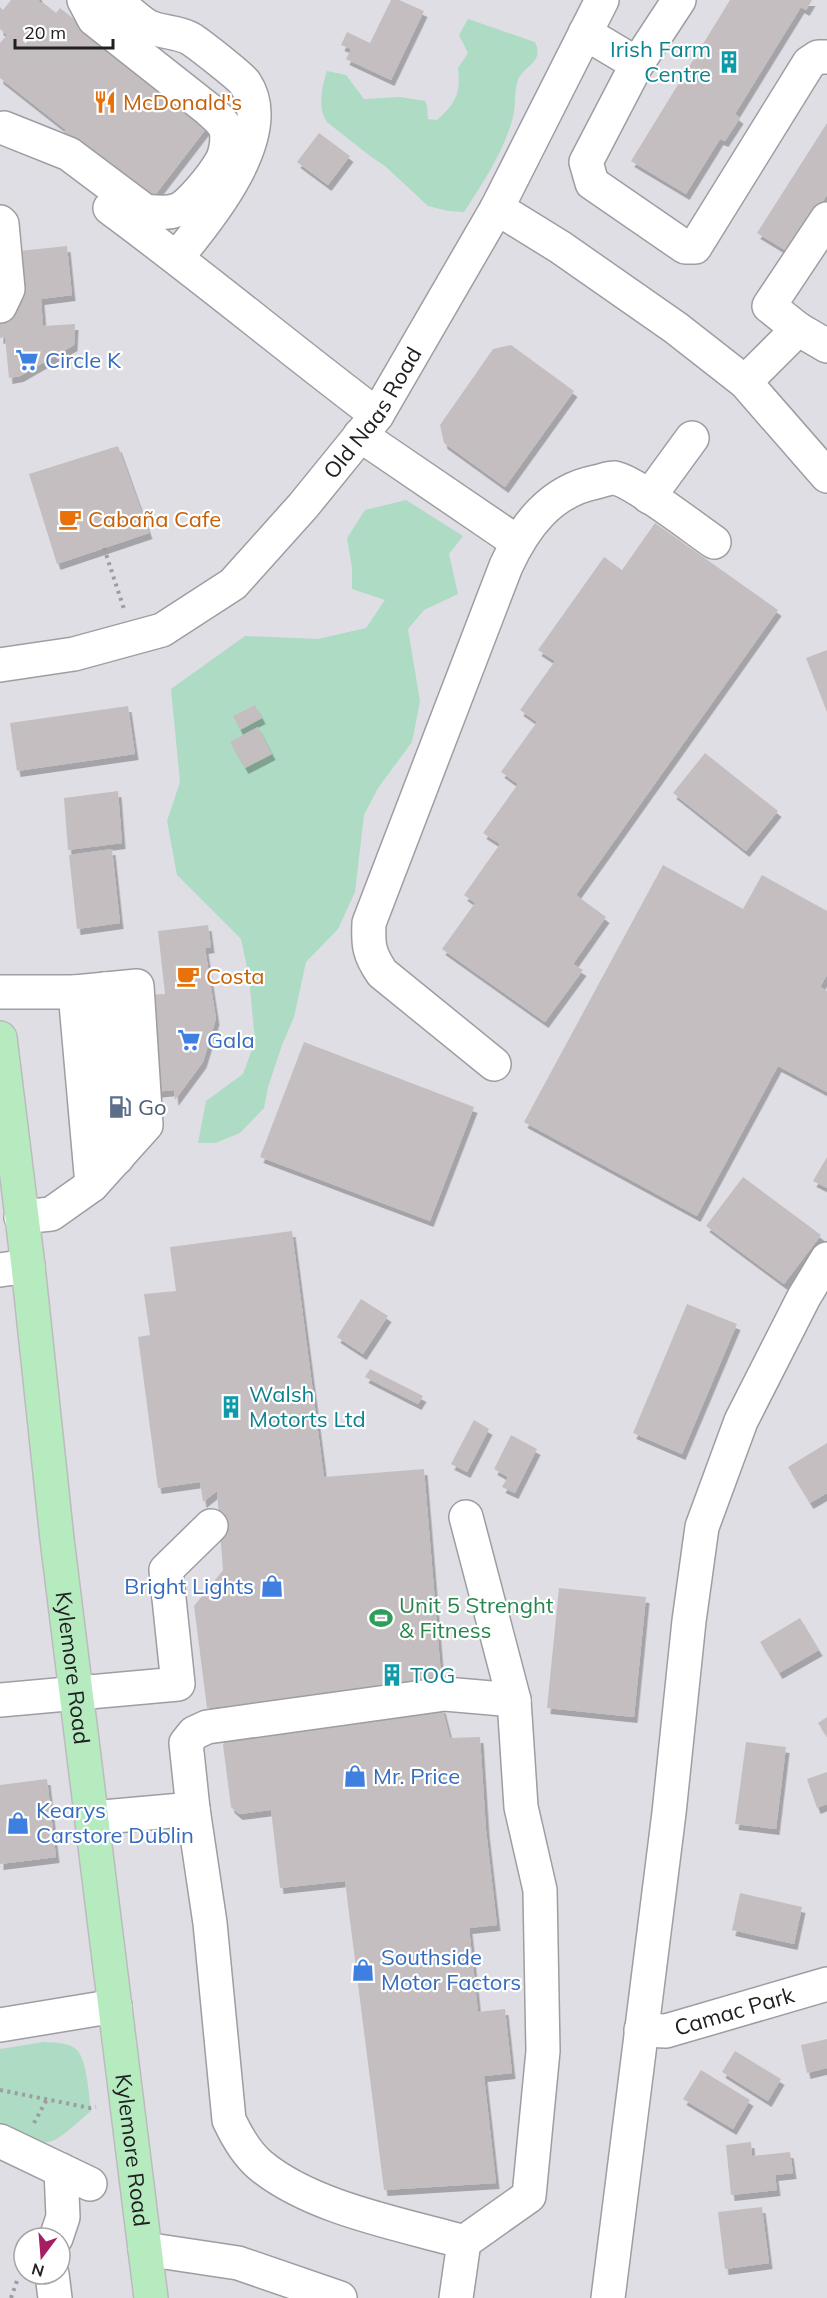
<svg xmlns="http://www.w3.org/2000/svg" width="827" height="2298" viewBox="0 0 827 2298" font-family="Mulish,sans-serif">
<defs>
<filter id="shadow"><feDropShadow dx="3.5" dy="6" stdDeviation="0" flood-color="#0004"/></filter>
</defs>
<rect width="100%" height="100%" fill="#dfdee4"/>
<g fill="#addbc4">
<path d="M 468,19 L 535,42 C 545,63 523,66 518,80 C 514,89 516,106 513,117 C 504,152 483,182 464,212 L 448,211 L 428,206 L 385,166 L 370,156 L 327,122 C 317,108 322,86 327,71 L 346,75 L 364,99 L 400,97 L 425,101 L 427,106 L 428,119 L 437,120 C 456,103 461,93 458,68 L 468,53 L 459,35 Z"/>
<path d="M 406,500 L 463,536 L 449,554 L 458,594 L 424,610 L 408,629 L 420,701 L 412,742 L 378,788 L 364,815 L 355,892 L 338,929 L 306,962 L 294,1017 L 282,1045 L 268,1087 L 264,1108 L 240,1133 L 215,1143 L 198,1143 L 206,1101 L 243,1074 L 255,1041 L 249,977 L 241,939 L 177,875 L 167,821 L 180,782 L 171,689 L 245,636 L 318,639 L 366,628 L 385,600 L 352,589 L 352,568 L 347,538 L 365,510 Z"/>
<path d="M 44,2042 C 54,2043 69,2042 77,2050 C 87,2060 89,2096 91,2111 C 48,2147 53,2152 0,2127 L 0,2049 Z"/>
</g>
<g fill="#c5bec0" filter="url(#shadow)">
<path d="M 11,0 L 40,0 L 56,13 L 60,8 L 209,125 L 152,199 L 60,138 L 66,130 L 0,78 L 0,43 L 7,35 L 0,29 L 0,7 L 3,10 Z"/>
<path d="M 391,0 L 399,0 L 424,11 L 391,80 L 346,59 L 351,49 L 341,45 L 347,32 L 370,43 Z"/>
<path d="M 730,0 L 812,0 L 806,10 L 801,7 L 735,114 L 740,118 L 725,141 L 720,139 L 686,194 L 631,161 Z"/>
<path d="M 827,123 L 827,195 L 790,253 L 757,233 Z"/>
<path d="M 319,133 L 350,156 L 328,185 L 297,162 Z"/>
<path d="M 67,246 L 72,295 L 41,299 L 43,326 L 75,324 L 74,345 L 20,376 L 9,378 L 5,337 L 0,338 L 0,253 Z"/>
<path d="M 511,345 L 574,391 L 505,487 L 444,443 L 440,425 L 493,349 Z"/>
<path d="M 118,446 L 149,533 L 57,564 L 29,474 Z"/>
<path d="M 655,523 L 778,610 L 576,895 L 606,917 L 573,964 L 583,970 L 545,1022 L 442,949 L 475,903 L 464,895 L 500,844 L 483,833 L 518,784 L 501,772 L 537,722 L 520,710 L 555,661 L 538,650 L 604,557 L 622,570 Z"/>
<path d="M 827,650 L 827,712 L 806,658 Z"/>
<path d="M 255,705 L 262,718 L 240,730 L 233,716 Z"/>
<path d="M 128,706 L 135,754 L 17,771 L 10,723 Z"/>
<path d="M 258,727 L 272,754 L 245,768 L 230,742 Z"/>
<path d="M 705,753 L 778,811 L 746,851 L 673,793 Z"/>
<path d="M 118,791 L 122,843 L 68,850 L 64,798 Z"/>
<path d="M 112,849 L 120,923 L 77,929 L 69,855 Z"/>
<path d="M 663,865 L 743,909 L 762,875 L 827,911 L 827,975 L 820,987 L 827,991 L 827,1092 L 778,1066 L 697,1216 L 524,1122 Z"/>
<path d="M 208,925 L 211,947 L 205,948 L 216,1019 L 203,1062 L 175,1100 L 174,1090 L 72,1100 L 64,1000 L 165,994 L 158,931 Z"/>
<path d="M 304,1042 L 474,1107 L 430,1221 L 260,1157 Z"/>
<path d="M 827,1157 L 827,1188 L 813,1181 Z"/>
<path d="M 743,1177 L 821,1235 L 784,1284 L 706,1226 Z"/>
<path d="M 292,1231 L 324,1477 L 424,1469 L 442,1687 L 207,1708 L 194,1606 L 223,1570 L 217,1491 L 203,1502 L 200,1482 L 158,1488 L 138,1337 L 150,1335 L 144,1294 L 176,1291 L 170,1247 Z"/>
<path d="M 361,1299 L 388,1316 L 363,1354 L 337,1337 Z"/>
<path d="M 687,1304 L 737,1324 L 682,1454 L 633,1433 Z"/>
<path d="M 370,1369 L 423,1396 L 418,1404 L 365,1377 Z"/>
<path d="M 474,1420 L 489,1429 L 467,1472 L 451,1464 Z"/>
<path d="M 511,1435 L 537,1449 L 515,1493 L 502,1487 L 508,1477 L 494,1469 Z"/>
<path d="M 827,1443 L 827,1493 L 810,1503 L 788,1467 Z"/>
<path d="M 559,1588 L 646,1597 L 634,1717 L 547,1708 Z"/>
<path d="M 800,1618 L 819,1650 L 779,1673 L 760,1642 Z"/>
<path d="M 442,1707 L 450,1738 L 480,1737 L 486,1830 L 497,1925 L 469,1928 L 478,2012 L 505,2009 L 512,2073 L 484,2076 L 496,2183 L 384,2190 L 345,1881 L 280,1888 L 271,1810 L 239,1814 L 231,1807 L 223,1745 L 227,1733 Z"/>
<path d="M 827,1717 L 827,1736 L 818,1723 Z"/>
<path d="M 746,1742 L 786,1747 L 776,1829 L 735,1824 Z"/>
<path d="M 827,1772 L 827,1804 L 817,1808 L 807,1779 Z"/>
<path d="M 47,1779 L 56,1857 L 0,1864 L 0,1785 Z"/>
<path d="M 740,1893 L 802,1907 L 794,1944 L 732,1930 Z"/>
<path d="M 827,2039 L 827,2068 L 807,2073 L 801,2045 Z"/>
<path d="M 735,2051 L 781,2079 L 768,2101 L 722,2072 Z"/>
<path d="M 701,2070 L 750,2100 L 733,2129 L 683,2099 Z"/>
<path d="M 751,2142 L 752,2156 L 790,2152 L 793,2173 L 775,2175 L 777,2190 L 731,2195 L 726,2145 Z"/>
<path d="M 762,2207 L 769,2263 L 725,2269 L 718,2212 Z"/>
</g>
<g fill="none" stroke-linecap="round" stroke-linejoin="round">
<g stroke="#9e9da2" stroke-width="36">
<g id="minor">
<path d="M 115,0 C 125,8 136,19 147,26 C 161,33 178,31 191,39 C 200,45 240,76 245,83 C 279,134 208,220 177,257"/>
<path d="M 679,0 L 637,64 L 586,162 L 592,183 L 685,247 L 695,247 L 809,63 L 818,57 L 827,57"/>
<path d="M 585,33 L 637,64"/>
<path d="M 4,128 L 69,154 L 145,211 C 155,212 167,214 177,210 C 190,206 214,174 221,162 C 226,154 228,139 226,130 C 223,121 214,115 208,109 L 94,19 L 84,0"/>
<path d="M 110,208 C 201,275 287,347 377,415"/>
<path d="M 497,208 L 560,247 L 676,328 L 745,382 L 827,476"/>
<path d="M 827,219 L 769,306 L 798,329 L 827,346"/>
<path d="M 0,222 L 2,224 L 8,289 L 0,306"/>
<path d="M 745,382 L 798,329"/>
<path d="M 360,435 L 517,542"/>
<path d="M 649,497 L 692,438"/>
<path id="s1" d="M 0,665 L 74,654 L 162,630 L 233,584 L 303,506 L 377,415 L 497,208 L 602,0"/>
<path d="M 105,989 L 117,1158"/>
<path d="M 0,992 L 75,992 L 137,986 L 146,1125 L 92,1185 L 51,1214 L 21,1217"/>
<path d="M 75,992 L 92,1185"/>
<path d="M 494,1064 L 382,973 C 369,954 368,945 369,923 L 506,566 C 524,527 550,491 596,482 C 601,481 608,478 614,478 C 632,480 695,529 714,542"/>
<path d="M 0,1270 L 28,1266"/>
<path d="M 0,1700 L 178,1684 L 166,1570 L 211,1526"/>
<path d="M 193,1809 L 186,1743 L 194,1733 L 207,1727 L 445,1694 L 514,1700"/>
<path d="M 92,1818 L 193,1809 L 210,1923 L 229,2120 C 237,2137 246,2153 260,2165 C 311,2208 401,2224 464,2242"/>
<path d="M 0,2025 L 115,2006"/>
<path id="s2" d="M 641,2030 L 666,2031 L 827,1984"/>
<path d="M 0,2141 L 90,2184"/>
<path d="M 56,2238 L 63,2217 L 61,2170"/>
<path d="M 145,2249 L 238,2263 L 340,2298"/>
<path d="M 52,2274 L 55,2298"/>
<path d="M 456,2298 L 464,2242 L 529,2196 L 543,2051 L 540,1890 L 521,1807 L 514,1700 L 466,1517"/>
<path d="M 608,2298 L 669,1813 L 689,1621 L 702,1527 L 741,1421 L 804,1297 L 827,1259"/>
</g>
</g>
<g stroke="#bcbcbd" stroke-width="36">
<g id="major">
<path id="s3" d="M 0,1038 L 28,1266 L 57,1539 L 151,2298"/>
</g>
</g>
<g stroke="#9d9ca1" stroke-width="4" stroke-dasharray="3 4.5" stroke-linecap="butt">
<path d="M 40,1 L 41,0"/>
<path d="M 104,548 L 124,609"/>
<path d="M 0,2090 L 90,2108 L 96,2107"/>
<path d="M 34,2123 L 47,2099"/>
<path d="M 11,2298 L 18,2278"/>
</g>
<use href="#minor" stroke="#fff" stroke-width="33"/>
<use href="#major" stroke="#b5ebbf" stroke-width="33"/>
</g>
<defs>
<g id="building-bare" transform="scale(1.8)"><path d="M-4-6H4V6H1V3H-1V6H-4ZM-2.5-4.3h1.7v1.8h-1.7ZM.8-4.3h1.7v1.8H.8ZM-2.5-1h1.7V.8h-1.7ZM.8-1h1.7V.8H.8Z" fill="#0f9aa8" stroke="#fff" stroke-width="2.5" paint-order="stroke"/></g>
<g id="restaurant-bare" transform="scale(1.8)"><path d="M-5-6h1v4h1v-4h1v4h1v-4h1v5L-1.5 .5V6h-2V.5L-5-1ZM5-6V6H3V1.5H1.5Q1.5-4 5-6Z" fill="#e8710a" stroke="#fff" stroke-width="2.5" paint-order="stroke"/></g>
<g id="supermarket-bare" transform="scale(1.8)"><path d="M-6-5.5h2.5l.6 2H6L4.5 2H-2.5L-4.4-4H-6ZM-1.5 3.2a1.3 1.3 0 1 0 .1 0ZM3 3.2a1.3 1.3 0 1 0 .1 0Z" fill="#3f7fe0" stroke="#fff" stroke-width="2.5" paint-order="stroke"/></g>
<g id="cafe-bare" transform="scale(1.8)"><path d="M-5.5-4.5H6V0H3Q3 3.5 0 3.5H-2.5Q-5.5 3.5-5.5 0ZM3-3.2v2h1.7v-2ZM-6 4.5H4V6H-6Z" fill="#e8710a" stroke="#fff" stroke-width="2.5" paint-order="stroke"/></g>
<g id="fuel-bare" transform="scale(1.8)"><path d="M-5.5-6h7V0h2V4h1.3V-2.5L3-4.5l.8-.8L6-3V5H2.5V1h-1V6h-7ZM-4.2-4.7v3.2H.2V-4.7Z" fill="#5c6f8a" stroke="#fff" stroke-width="2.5" paint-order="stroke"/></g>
<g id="shop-bare" transform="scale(1.8)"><path d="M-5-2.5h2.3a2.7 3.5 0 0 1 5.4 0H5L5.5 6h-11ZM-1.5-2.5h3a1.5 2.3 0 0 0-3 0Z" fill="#3f7fe0" stroke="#fff" stroke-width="2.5" paint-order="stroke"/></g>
<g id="stadium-bare" transform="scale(1.8)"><path d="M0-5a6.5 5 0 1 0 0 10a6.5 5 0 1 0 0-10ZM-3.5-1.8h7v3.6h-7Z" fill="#2e9e5b" stroke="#fff" stroke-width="2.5" paint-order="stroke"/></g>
</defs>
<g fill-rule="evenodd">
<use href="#building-bare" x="729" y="62"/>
<use href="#restaurant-bare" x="105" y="102"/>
<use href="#supermarket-bare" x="27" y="360"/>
<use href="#cafe-bare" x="70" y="519"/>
<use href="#cafe-bare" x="188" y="976"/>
<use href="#supermarket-bare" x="189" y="1040"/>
<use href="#fuel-bare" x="120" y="1107"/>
<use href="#building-bare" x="231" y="1407"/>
<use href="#shop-bare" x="272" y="1586"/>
<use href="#stadium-bare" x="381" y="1618"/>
<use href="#building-bare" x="392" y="1675"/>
<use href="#shop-bare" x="355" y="1776"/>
<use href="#shop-bare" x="18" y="1823"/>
<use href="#shop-bare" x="363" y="1970"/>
</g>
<g text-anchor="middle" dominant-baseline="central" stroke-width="4.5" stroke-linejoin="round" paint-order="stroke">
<g font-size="22" fill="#0d838f" stroke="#fff" text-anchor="start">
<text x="711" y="49" text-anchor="end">Irish Farm<tspan x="711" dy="25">Centre</tspan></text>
<text x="249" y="1394">Walsh<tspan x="249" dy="25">Motorts Ltd</tspan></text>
<text x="410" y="1675">TOG</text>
</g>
<g font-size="22" fill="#c56008" stroke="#fff" text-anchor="start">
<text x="123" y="102">McDonald's</text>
<text x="88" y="519">Cabaña Cafe</text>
<text x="206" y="976">Costa</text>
</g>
<g font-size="22" fill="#366cbe" stroke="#fff" text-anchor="start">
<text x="45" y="360">Circle K</text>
<text x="207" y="1040">Gala</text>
<text x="254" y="1586" text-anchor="end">Bright Lights</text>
<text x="373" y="1776">Mr. Price</text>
<text x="36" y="1810">Kearys<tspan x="36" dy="25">Carstore Dublin</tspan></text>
<text x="381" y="1957">Southside<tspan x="381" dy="25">Motor Factors</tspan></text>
</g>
<g font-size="22" fill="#202022" stroke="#fff">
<text stroke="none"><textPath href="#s1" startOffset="472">Old Naas Road</textPath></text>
<text stroke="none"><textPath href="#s3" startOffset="634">Kylemore Road</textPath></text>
<text stroke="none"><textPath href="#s2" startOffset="96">Camac Park</textPath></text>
<text stroke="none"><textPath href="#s3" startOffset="1120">Kylemore Road</textPath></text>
</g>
<g font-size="22" fill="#4e5e75" stroke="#fff" text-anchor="start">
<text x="138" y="1107">Go</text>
</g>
<g font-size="22" fill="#27864d" stroke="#fff" text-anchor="start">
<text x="399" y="1605">Unit 5 Strenght<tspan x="399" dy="25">&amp; Fitness</tspan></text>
</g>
</g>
<g transform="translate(42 2256) rotate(196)"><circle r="28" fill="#ffffff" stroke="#a6a6a7" stroke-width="1.5"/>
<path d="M0-4.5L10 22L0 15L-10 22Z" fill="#a71d64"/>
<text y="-9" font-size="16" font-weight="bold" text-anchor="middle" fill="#202022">N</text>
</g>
<path d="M15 39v9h98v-9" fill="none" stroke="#202022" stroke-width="3"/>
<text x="24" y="39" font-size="18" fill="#202022" stroke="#ffffff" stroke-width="4.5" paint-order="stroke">20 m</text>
</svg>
